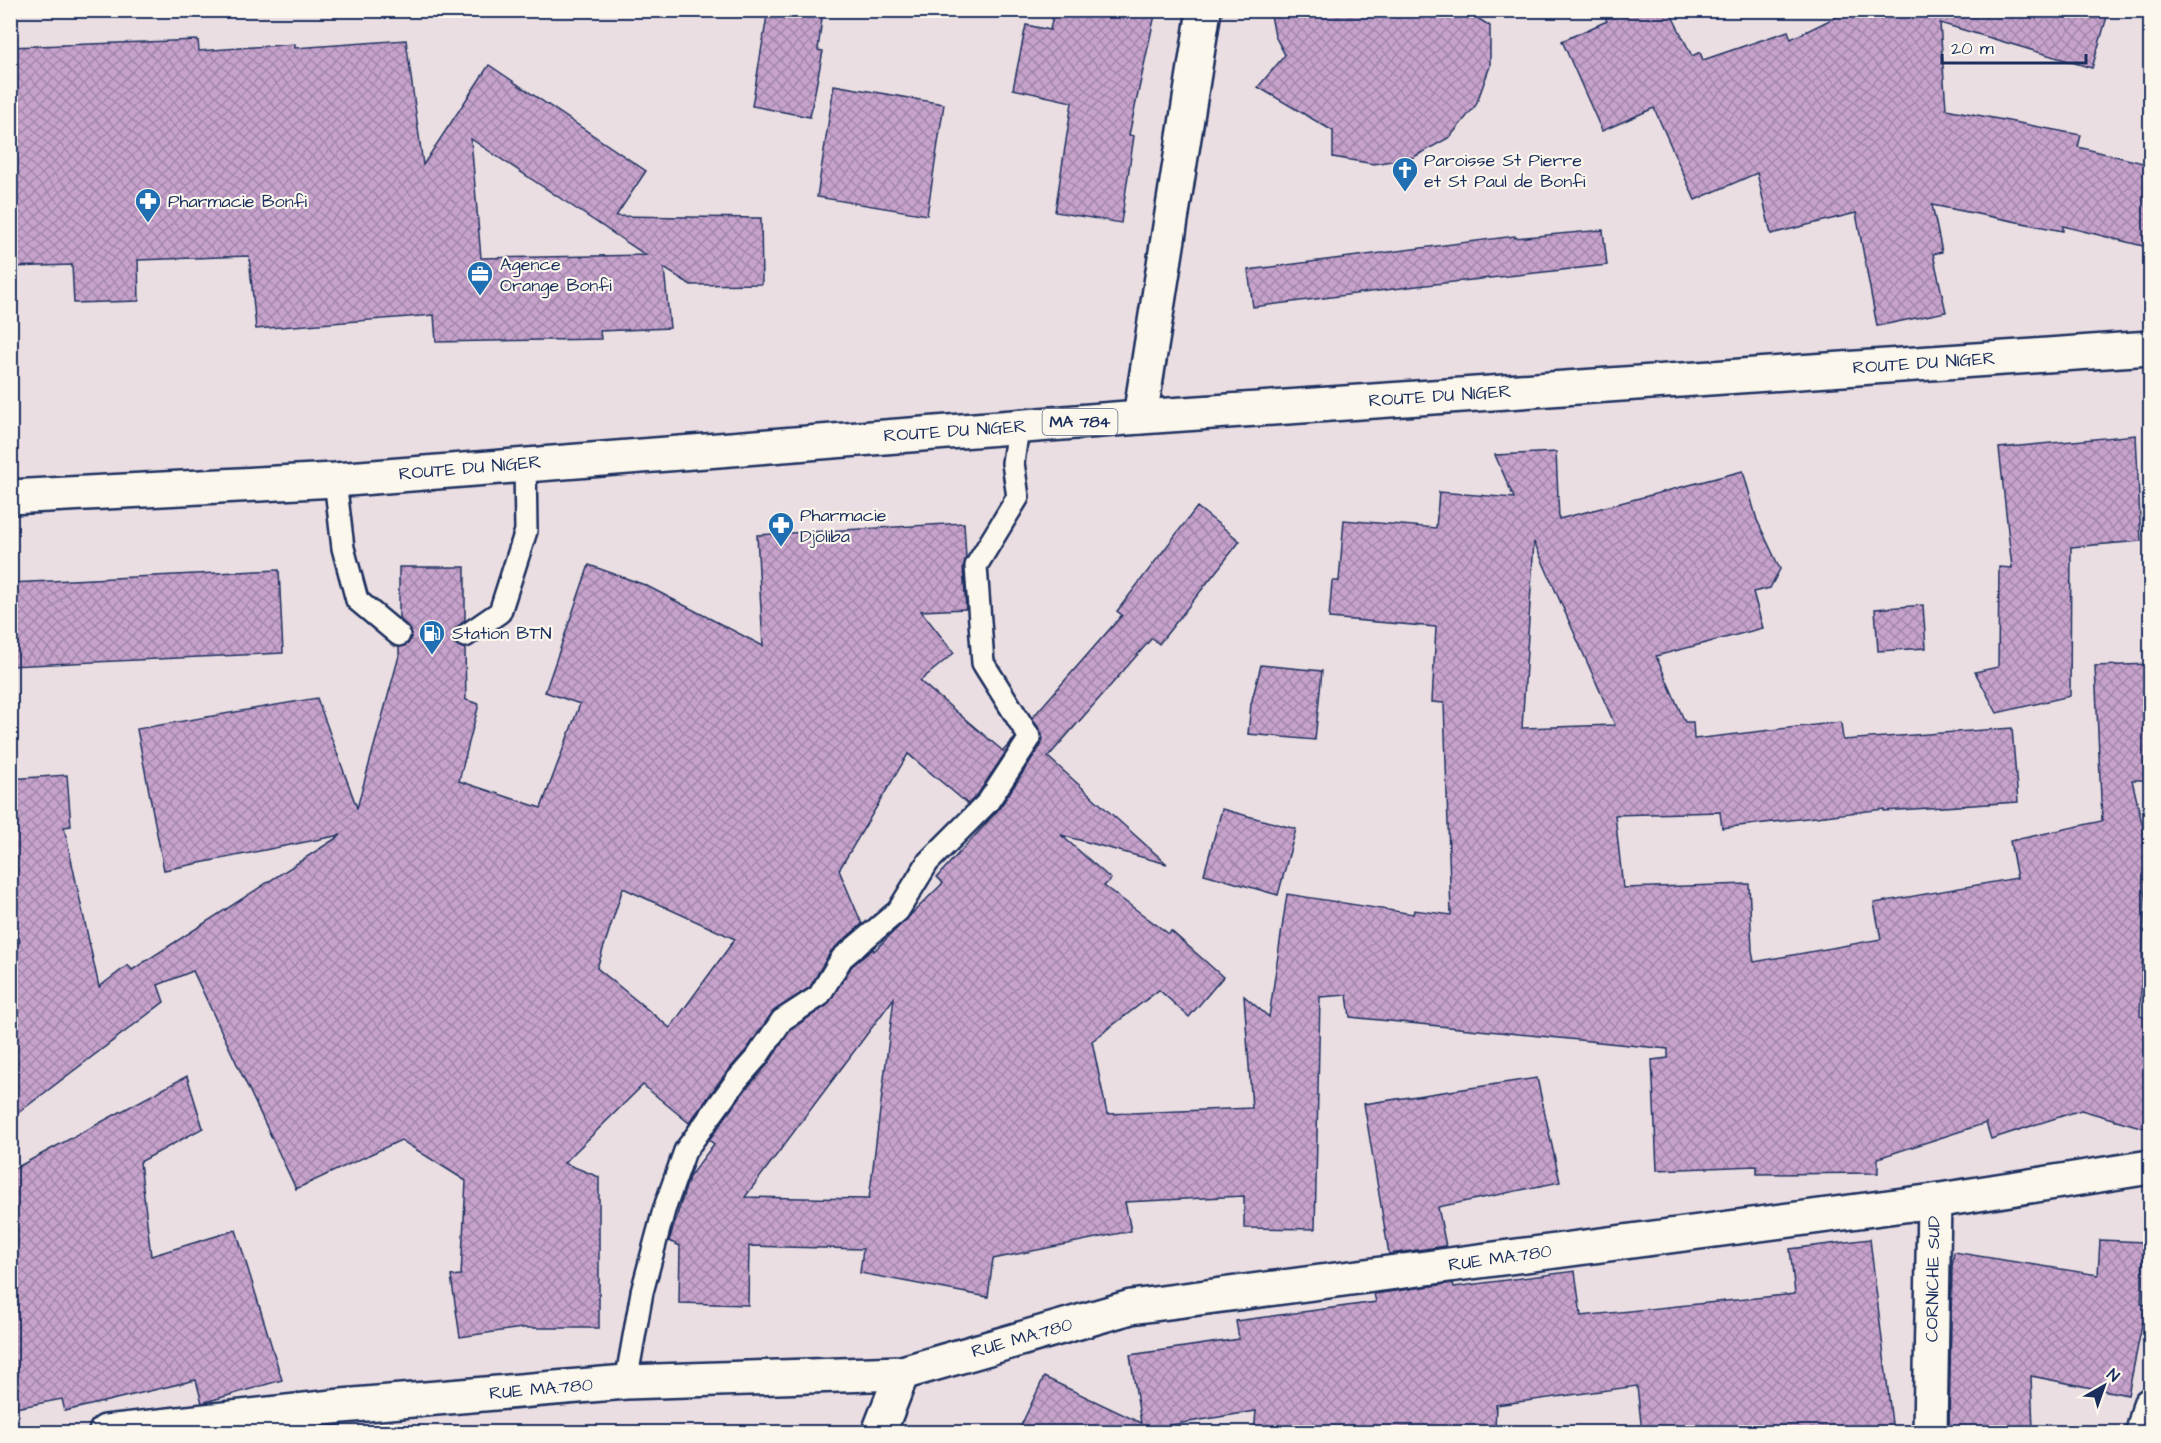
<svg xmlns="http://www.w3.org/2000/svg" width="2161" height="1443" viewBox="0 0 2161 1443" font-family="'Architects Daughter',sans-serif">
<defs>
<pattern id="building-cross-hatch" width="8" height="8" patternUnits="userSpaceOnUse" patternTransform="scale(1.5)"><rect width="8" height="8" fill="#c7a3cc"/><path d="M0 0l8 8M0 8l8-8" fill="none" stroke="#a185a9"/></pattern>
</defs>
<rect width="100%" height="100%" fill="#ebdee2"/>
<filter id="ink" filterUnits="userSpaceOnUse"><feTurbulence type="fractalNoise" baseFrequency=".0167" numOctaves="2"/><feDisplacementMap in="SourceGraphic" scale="12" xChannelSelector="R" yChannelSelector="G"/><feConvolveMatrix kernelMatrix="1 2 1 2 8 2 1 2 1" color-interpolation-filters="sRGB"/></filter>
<g filter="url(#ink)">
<g fill="url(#building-cross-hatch)" stroke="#1b2f5e" stroke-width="1.5" fill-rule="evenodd">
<path d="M 768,10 L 823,10 L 818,50 L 823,51 L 810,117 L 752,106 Z"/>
<path d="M 1054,10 L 1156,10 L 1129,135 L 1134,136 L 1121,223 L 1055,212 L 1072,102 L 1013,89 L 1026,25 L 1050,30 Z"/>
<path d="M 1270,10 L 1465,10 L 1490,26 L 1490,66 L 1476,105 L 1450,137 L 1414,157 L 1374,164 L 1333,157 L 1333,131 L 1258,87 L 1285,55 L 1275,36 Z"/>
<path d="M 1602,10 L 1669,10 L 1692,56 L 1700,52 L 1703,60 L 1788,31 L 1791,39 L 1850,10 L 2109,10 L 2092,68 L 1940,23 L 1946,109 L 2081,135 L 2078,147 L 2151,165 L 2151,248 L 2063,226 L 2063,231 L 1932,205 L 1942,252 L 1933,254 L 1946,312 L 1877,326 L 1856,213 L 1771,234 L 1757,173 L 1695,200 L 1654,108 L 1602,131 L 1562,41 L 1607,21 Z"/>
<path d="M 198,40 L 199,51 L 295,44 L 295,48 L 406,40 L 423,165 L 489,65 L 646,171 L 616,216 L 761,218 L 762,284 L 691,285 L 664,268 L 670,328 L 600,331 L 601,339 L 436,342 L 434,315 L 256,329 L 249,256 L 138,260 L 139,301 L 74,303 L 72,265 L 10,267 L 10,184 L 15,183 L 10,97 L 10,47 ZM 471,139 L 587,216 L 646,255 L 481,258 Z"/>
<path d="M 834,85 L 944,104 L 927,215 L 817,197 Z"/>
<path d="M 1603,230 L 1607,265 L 1417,286 L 1253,307 L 1248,270 L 1515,236 L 1515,238 Z"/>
<path d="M 2136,435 L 2141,541 L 2071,547 L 2070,696 L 1997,713 L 1975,672 L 1998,667 L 1999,567 L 2012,568 L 1999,448 Z"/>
<path d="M 1556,452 L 1559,519 L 1743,471 L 1757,520 L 1780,569 L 1770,588 L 1753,592 L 1763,628 L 1656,656 L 1685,722 L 1693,722 L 1694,739 L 1841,722 L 1843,740 L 2012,728 L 2018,802 L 1884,811 L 1884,809 L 1722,828 L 1720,812 L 1615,815 L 1623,888 L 1749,884 L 1752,950 L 1754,962 L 1881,939 L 1874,903 L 2017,878 L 2010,841 L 2102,821 L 2095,666 L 2151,664 L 2151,780 L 2132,780 L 2151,862 L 2151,869 L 2146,870 L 2140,1016 L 2151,1020 L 2151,1130 L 2081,1110 L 1991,1139 L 1986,1123 L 1878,1158 L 1878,1173 L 1757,1174 L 1757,1166 L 1657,1170 L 1652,1060 L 1668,1058 L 1668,1049 L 1350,1017 L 1347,995 L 1320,997 L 1315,1229 L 1244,1228 L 1244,1196 L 1125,1202 L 1131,1231 L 993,1259 L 988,1297 L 860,1273 L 863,1249 L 749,1246 L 748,1305 L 679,1303 L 680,1246 L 669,1241 L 689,1177 L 714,1144 L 709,1140 L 746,1089 L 768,1064 L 791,1029 L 826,1006 L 852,966 L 873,949 L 874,951 L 943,883 L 937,877 L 999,809 L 1041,745 L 1043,739 L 1041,732 L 1032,718 L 1122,615 L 1117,611 L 1197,507 L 1240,541 L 1159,644 L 1152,638 L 1048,757 L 1167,864 L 1061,835 L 1111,879 L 1104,886 L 1169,934 L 1171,931 L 1223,977 L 1189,1017 L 1159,990 L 1092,1041 L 1107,1114 L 1252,1108 L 1244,996 L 1269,1017 L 1287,894 L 1413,914 L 1414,910 L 1451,915 L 1444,703 L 1432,702 L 1436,627 L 1329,618 L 1332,581 L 1339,581 L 1344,520 L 1436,528 L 1439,492 L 1514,498 L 1495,455 ZM 1534,542 L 1560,601 L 1615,725 L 1522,728 ZM 894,998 L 869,1199 L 745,1197 Z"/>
<path d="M 964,523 L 966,558 L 963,567 L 966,609 L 921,611 L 954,653 L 920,681 L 1003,751 L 1015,738 L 978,794 L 968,804 L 908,754 L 839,870 L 862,924 L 831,951 L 810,987 L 772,1013 L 747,1049 L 726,1073 L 689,1123 L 643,1085 L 564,1163 L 599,1177 L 599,1328 L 522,1328 L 460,1337 L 451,1276 L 461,1275 L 466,1181 L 401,1140 L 296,1189 L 193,971 L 158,985 L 164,1002 L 10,1119 L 10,945 L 20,942 L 10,901 L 10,779 L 67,775 L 71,826 L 64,827 L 99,987 L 128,965 L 132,970 L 341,835 L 164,870 L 137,729 L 317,698 L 357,808 L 399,656 L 399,647 L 408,644 L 411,638 L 411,630 L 399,618 L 399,567 L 465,567 L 465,620 L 454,630 L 452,638 L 455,644 L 465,649 L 466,700 L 479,704 L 459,781 L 541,808 L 580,704 L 545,692 L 589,565 L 645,585 L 763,646 L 757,535 ZM 623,888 L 735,939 L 670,1028 L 597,968 Z"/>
<path d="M 279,570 L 283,653 L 10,666 L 10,583 Z"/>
<path d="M 1923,605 L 1926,648 L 1878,651 L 1875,609 Z"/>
<path d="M 1261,665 L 1322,671 L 1315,740 L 1248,734 L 1251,704 Z"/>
<path d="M 1222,809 L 1296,829 L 1278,895 L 1204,874 Z"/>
<path d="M 187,1076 L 203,1128 L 140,1162 L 151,1256 L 236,1230 L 282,1380 L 202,1403 L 196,1380 L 65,1411 L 62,1399 L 10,1409 L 10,1171 Z"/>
<path d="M 1537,1078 L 1560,1182 L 1438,1207 L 1446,1246 L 1389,1254 L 1364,1104 Z"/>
<path d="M 1870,1239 L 1893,1432 L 1642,1432 L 1637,1386 L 1496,1405 L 1495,1432 L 1254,1432 L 1256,1411 L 1152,1428 L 1162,1432 L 1018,1432 L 1044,1377 L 1141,1423 L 1130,1355 L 1239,1339 L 1236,1321 L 1376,1302 L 1374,1294 L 1453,1283 L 1454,1287 L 1575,1271 L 1581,1316 L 1795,1294 L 1790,1249 Z"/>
<path d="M 2100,1240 L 2144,1242 L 2141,1304 L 2146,1305 L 2128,1395 L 2031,1376 L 2033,1430 L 1949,1432 L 1952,1267 L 1954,1252 L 2098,1275 Z"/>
</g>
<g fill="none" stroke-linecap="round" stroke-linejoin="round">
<g stroke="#1b2f5e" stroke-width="26">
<g id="service">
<path d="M 335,480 L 343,548 L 357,600 L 399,635"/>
<path d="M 465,636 L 500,612 L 526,531 L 525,463"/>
<path d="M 626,1382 L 642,1292 L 664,1210 L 685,1151 L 736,1081 L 757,1057 L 782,1020 L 819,996 L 842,958 L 898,911 L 928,862 L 988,802 L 1030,738 L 983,663 L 976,566 L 1018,497 L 1013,463 L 1018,427"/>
</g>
</g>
<g stroke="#1b2f5e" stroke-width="38">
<g id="minor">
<path d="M 1140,417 L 1204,10"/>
<path d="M 106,1432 L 342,1406 L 626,1382 L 902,1373 L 1131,1307 L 1934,1201"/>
<path d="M 879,1432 L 902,1373"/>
<path d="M 2143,1432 L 2150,1405"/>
</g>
</g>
<g stroke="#1b2f5e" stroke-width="38">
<path id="secondary" d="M 1930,1432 L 1934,1201 L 2150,1167"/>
</g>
<g stroke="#1b2f5e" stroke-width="38">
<path id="primary" d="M 10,497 L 335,480 L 1140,417 L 2150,348"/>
</g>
<use href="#service" stroke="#fbf7ec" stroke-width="21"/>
<use href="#minor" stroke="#fbf7ec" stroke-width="33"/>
<use href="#secondary" stroke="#fbf7ec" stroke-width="33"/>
<use href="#primary" stroke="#fbf7ec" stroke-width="33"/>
</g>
</g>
<defs>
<g id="church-pin" transform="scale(1.35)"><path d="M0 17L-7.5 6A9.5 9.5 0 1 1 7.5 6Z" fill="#1f6fb2" stroke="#fbf7ec"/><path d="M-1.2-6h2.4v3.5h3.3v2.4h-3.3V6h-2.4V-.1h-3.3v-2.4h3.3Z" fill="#fff"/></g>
<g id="pharmacy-pin" transform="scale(1.35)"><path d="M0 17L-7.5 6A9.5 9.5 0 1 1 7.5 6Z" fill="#1f6fb2" stroke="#fbf7ec"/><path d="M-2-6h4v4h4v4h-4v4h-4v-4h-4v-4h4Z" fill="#fff"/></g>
<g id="office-pin" transform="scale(1.35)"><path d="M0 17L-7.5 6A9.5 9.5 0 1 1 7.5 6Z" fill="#1f6fb2" stroke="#fbf7ec"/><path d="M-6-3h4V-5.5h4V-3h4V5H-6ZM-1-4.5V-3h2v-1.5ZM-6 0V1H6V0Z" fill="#fff"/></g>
<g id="fuel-pin" transform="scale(1.35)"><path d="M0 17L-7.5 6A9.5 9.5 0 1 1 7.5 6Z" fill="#1f6fb2" stroke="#fbf7ec"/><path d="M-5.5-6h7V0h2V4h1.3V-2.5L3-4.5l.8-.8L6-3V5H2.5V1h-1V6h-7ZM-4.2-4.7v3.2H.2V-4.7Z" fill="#fff"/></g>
</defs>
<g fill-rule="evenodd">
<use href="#church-pin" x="1405" y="170"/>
<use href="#pharmacy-pin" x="148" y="201"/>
<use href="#office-pin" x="480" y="274"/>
<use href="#pharmacy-pin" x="781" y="525"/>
<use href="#fuel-pin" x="432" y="633"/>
</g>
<g text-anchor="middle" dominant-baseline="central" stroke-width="4.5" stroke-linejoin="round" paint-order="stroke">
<rect fill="#fbf7ec" stroke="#5e6b89" stroke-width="1.5" x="1042.5" y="409" width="75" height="26" rx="4.5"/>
<g font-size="16" font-weight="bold" fill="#1b2f5e">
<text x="1080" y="422">MA 784</text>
</g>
<g font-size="18" fill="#1b2f5e" stroke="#fbf7ec" text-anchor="start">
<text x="1424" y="160">Paroisse St Pierre<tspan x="1424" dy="21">et St Paul de Bonfi</tspan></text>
<text x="168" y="201">Pharmacie Bonfi</text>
<text x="500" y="264">Agence<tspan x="500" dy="21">Orange Bonfi</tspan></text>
<text x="800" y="515">Pharmacie<tspan x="800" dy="21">Djoliba</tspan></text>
<text x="452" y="633">Station BTN</text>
</g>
<g font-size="18" fill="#1b2f5e" stroke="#fbf7ec">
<text transform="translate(1924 363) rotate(-4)">ROUTE DU NIGER</text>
<text transform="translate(1440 396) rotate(-4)">ROUTE DU NIGER</text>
<text transform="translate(955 431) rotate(-4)">ROUTE DU NIGER</text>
<text transform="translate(470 468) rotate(-5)">ROUTE DU NIGER</text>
<text transform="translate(1500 1258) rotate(-8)">RUE MA.780</text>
<text transform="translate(1933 1279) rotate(-89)">CORNICHE SUD</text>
<text transform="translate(1022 1338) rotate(-16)">RUE MA.780</text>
<text transform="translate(541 1389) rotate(-5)">RUE MA.780</text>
</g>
</g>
<rect width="2161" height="1443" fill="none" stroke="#fbf7ec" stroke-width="36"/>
<rect x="18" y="18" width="2125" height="1407" fill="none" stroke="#1b2f5e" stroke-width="2" filter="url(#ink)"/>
<g transform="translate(2104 1386) rotate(40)" stroke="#fbf7ec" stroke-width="4.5" paint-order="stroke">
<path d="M0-4.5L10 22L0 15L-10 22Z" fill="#1b2f5e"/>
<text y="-9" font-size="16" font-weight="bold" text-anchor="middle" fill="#1b2f5e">N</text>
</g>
<path d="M1942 54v9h144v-9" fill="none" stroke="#1b2f5e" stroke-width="3"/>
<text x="1951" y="54" font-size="18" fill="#1b2f5e" stroke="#fbf7ec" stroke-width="4.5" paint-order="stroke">20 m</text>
</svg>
